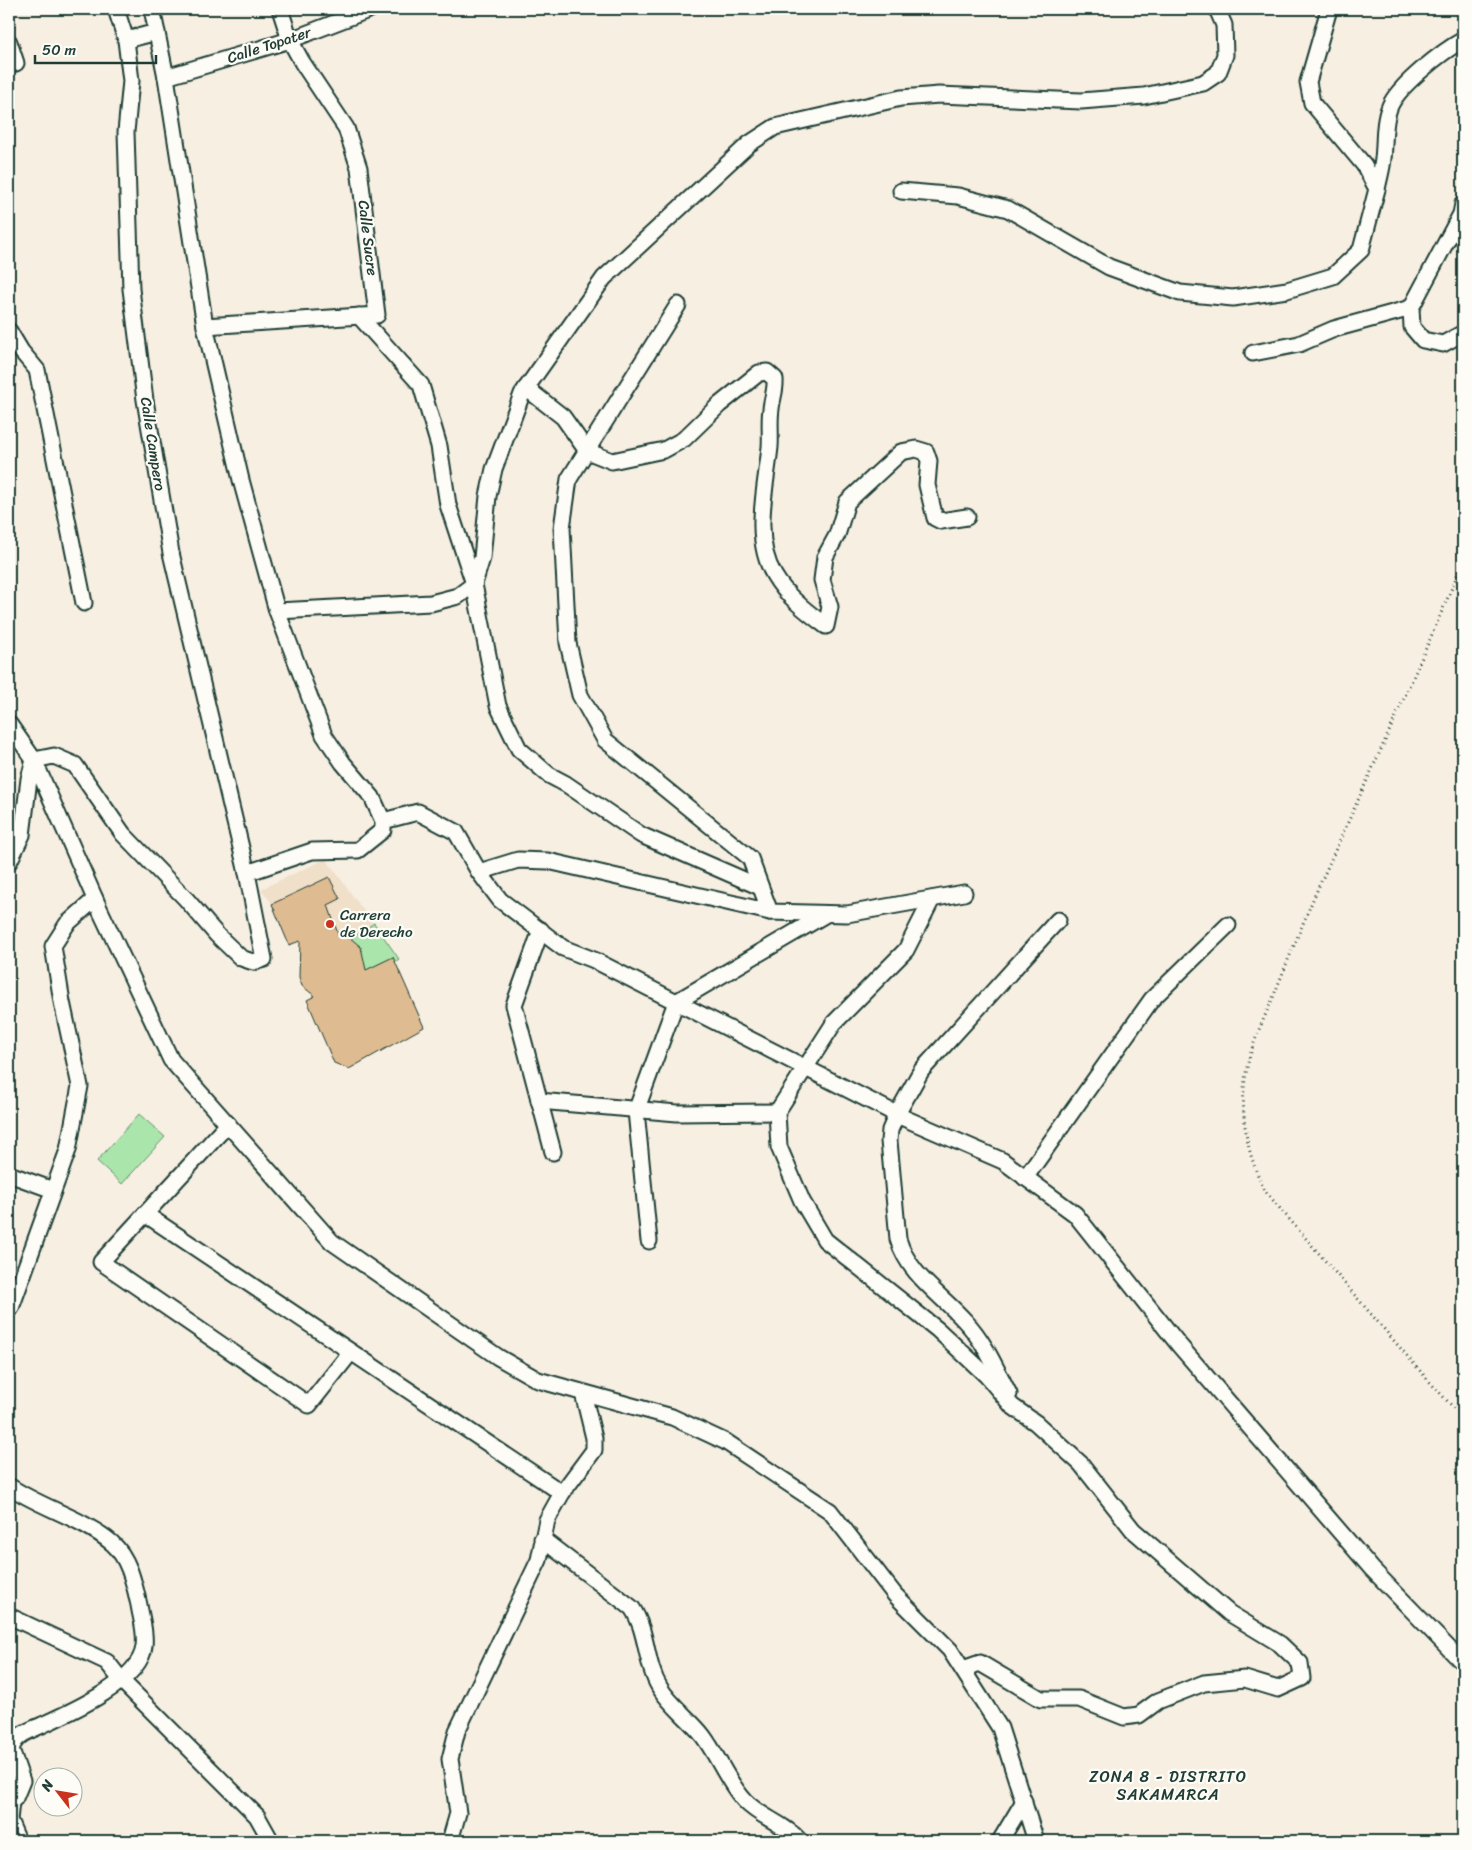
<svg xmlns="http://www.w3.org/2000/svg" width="1472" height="1850" viewBox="0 0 1472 1850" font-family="Sriracha,sans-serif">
<rect width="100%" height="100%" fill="#f7efe2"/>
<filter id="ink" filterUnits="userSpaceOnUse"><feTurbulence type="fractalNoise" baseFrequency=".02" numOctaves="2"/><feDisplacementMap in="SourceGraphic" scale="10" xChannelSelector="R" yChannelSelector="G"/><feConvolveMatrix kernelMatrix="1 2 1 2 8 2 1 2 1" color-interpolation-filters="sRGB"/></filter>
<g filter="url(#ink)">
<path fill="#f0dfc9" d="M 326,859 L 399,959 L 317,963 L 261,889 Z"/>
<g fill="#aae5ab" stroke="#649170">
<path d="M 374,923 L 399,959 L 342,999 L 317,963 Z"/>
<path d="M 139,1114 L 165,1137 L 122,1184 L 97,1161 Z"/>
</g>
<path fill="#debb90" stroke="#1f3d34" d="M 329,877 L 340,899 L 328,905 L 339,937 L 349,937 L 361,947 L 366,970 L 393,957 L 424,1027 L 349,1069 L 334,1063 L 307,1000 L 315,996 L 302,986 L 299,977 L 300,941 L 289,945 L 272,904 Z"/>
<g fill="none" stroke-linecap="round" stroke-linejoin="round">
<g stroke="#1f3d34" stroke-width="19">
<g id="minor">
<path d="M 152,9 L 166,77 L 205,326 L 241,480 L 277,611 L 324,735 L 343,763 L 372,797 L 383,821 L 383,830 L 358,850 L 312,851 L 247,873"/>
<path d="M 126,40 L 157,32"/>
<path d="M 9,42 L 16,63 L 9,64"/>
<path d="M 166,77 L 290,40 L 371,9"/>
<path d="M 1377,189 C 1379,179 1382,169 1383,159 C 1385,142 1383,122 1390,106 C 1399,85 1443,51 1463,40"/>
<path d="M 901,191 L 958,196 L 1008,209 L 1109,267 L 1180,293 L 1233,298 L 1287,290 L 1333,276 L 1361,250 L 1377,189 L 1364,165 L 1312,103 L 1308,82 L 1329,9"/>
<path d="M 1463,204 L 1461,214 L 1411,308 L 1412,327 L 1423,340 L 1443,344 L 1463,333"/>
<path d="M 678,305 L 569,479 L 562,528 L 568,643 L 580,695 L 605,740 L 750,858 L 770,912"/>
<path d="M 359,316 L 421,385 L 439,446 L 448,505 L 474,584 L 498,706 L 519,749 L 549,775 L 566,784 L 641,835 L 760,887"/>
<path d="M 205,326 L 377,315 L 359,168 L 346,128 L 302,62 L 290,40 L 280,9"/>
<path d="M 9,331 L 21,351 L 37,370 L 84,603"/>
<path d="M 1253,353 L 1299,344 L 1334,329 L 1411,308"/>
<path d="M 526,388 L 563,417 L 587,451 L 612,461 L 664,450 L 684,439 L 719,405 L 759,373 L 767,372 L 775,379 C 776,390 772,398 771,409 C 769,421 771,434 770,447 C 766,487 752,538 774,575 C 786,596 807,612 826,626 L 830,607 L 822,580 L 825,557 L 837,535 L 847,502 L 901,452 L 916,449 L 926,452 L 929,461 L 927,485 L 935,518 L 941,521 L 967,517"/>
<path d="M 277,611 L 431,603 L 458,596 L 474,584 L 482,558 L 488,496 L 494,469 L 522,394 L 604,278 L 749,144 L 775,127 L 901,98 L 939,95 L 1081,101 L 1144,96 L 1203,83 L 1218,73 L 1225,55 L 1224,25 L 1217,9"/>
<path d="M 9,724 L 34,760 L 99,908 L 171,1060 L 332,1242 L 498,1357 L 538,1380 L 672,1417 L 726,1442 L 830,1511 L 895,1595 L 950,1650 L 1000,1728 L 1036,1841"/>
<path d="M 34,760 L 54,756 L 75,765 L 123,834 L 186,899 L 217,935 L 241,958 L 253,962 L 264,959 L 247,873 L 171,553 L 145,400 L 131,289 L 126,132 L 131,81 L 126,40 L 116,9"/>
<path d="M 383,821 L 418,812 L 456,832 L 479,872 L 500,900 L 563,948 L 594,960 L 904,1118 L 1003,1161 L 1075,1214 L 1179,1345 L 1372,1569 L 1463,1663"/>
<path d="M 9,862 L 22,835 L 29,779 L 34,760"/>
<path d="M 479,872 L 518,860 L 548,861 L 770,912 L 847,914 L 964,893"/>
<path d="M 932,899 L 906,950 L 834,1023 L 777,1112 L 779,1147 L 802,1201 L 825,1240 L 938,1330 L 986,1375 L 1012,1406 L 1036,1423 L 1081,1464 L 1133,1530 L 1229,1613 L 1280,1644 L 1300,1663 L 1302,1678 L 1278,1689 L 1245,1679 L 1204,1683 L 1158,1701 L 1139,1715 L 1124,1717 L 1079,1699 L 1041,1699 L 980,1663 L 963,1669"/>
<path d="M 541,930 L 514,1005 L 553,1152"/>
<path d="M 539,1101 L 677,1113 L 777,1112"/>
<path d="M 228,1124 L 101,1262 L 309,1405 L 351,1352"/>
<path d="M 9,1174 L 53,1190"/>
<path d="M 1025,1178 L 1152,999 L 1228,925"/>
<path d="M 145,1214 L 562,1493"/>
<path d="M 649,1241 L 636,1111 L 676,1002 L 826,914"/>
<path d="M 11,1308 L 68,1150 L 80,1086 L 62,1002 L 53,946 L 67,924 L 95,899"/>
<path d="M 1009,1394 C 996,1369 985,1342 965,1321 C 941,1294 909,1276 898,1239 L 889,1141 L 890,1130 L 897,1114 L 921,1071 L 1058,920"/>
<path d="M 9,1486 C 41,1508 81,1517 112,1543 C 129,1558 134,1583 139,1605 C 141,1618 146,1632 144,1646 C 141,1681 71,1712 42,1725 C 29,1731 16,1734 11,1749 L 22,1781 L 15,1798 L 9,1803"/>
<path d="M 542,1539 L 632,1608 C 648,1632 645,1664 660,1688 C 671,1706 690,1719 703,1736 C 718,1756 728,1783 745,1801 C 761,1818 784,1823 800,1841"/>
<path d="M 9,1616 L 107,1662 L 122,1681 L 257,1816 L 271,1841"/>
<path d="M 11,1802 L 9,1820 L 18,1841"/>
<path d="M 450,1841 L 458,1813 L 450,1759 L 457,1731 L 539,1560 L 547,1520 L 562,1493 L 594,1450 L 594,1438 L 583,1393"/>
<path d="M 1000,1841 L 1024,1801"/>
</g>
</g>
<path stroke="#1f3d34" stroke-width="3" stroke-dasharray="1 4" stroke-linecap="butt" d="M 1463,561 C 1417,673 1365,784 1315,895 C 1300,930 1286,965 1272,1000 C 1263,1020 1253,1042 1248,1063 C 1238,1107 1245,1151 1265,1191 L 1427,1379 L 1463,1418"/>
<use href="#minor" stroke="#fdfcf7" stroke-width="15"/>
</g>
</g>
<circle fill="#c8321e" stroke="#fdfcf7" stroke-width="2" cx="330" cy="924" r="5"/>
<g text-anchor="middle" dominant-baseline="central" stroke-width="4.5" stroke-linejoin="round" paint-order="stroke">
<g font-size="15" fill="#1f3d34" stroke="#fdfcf7">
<text transform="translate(269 45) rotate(-18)">Calle Topater</text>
<text transform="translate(368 238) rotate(83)">Calle Sucre</text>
<text transform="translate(153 444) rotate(81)">Calle Campero</text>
</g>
<g font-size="15" fill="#1f3d34" stroke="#fdfcf7" text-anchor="start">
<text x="340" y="915">Carrera<tspan x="340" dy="17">de Derecho</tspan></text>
</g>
<g font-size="16" letter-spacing="1" fill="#1f3d34" stroke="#fdfcf7">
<text x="1168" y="1776">ZONA 8 - DISTRITO<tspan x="1168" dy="18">SAKAMARCA</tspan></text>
</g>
</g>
<rect width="1472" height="1850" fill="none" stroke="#fdfcf7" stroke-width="30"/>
<rect x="15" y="15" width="1442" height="1820" fill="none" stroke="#1f3d34" stroke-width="2" filter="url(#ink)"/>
<g transform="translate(58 1792) rotate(301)"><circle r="24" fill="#fdfcf7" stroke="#a4b0a9"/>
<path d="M0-4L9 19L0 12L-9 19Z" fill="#c8321e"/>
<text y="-8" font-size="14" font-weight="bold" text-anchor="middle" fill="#1f3d34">N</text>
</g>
<path d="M35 55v8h121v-8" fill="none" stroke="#1f3d34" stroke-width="2.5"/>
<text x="42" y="55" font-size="15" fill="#1f3d34" stroke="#fdfcf7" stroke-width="4" paint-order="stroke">50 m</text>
</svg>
